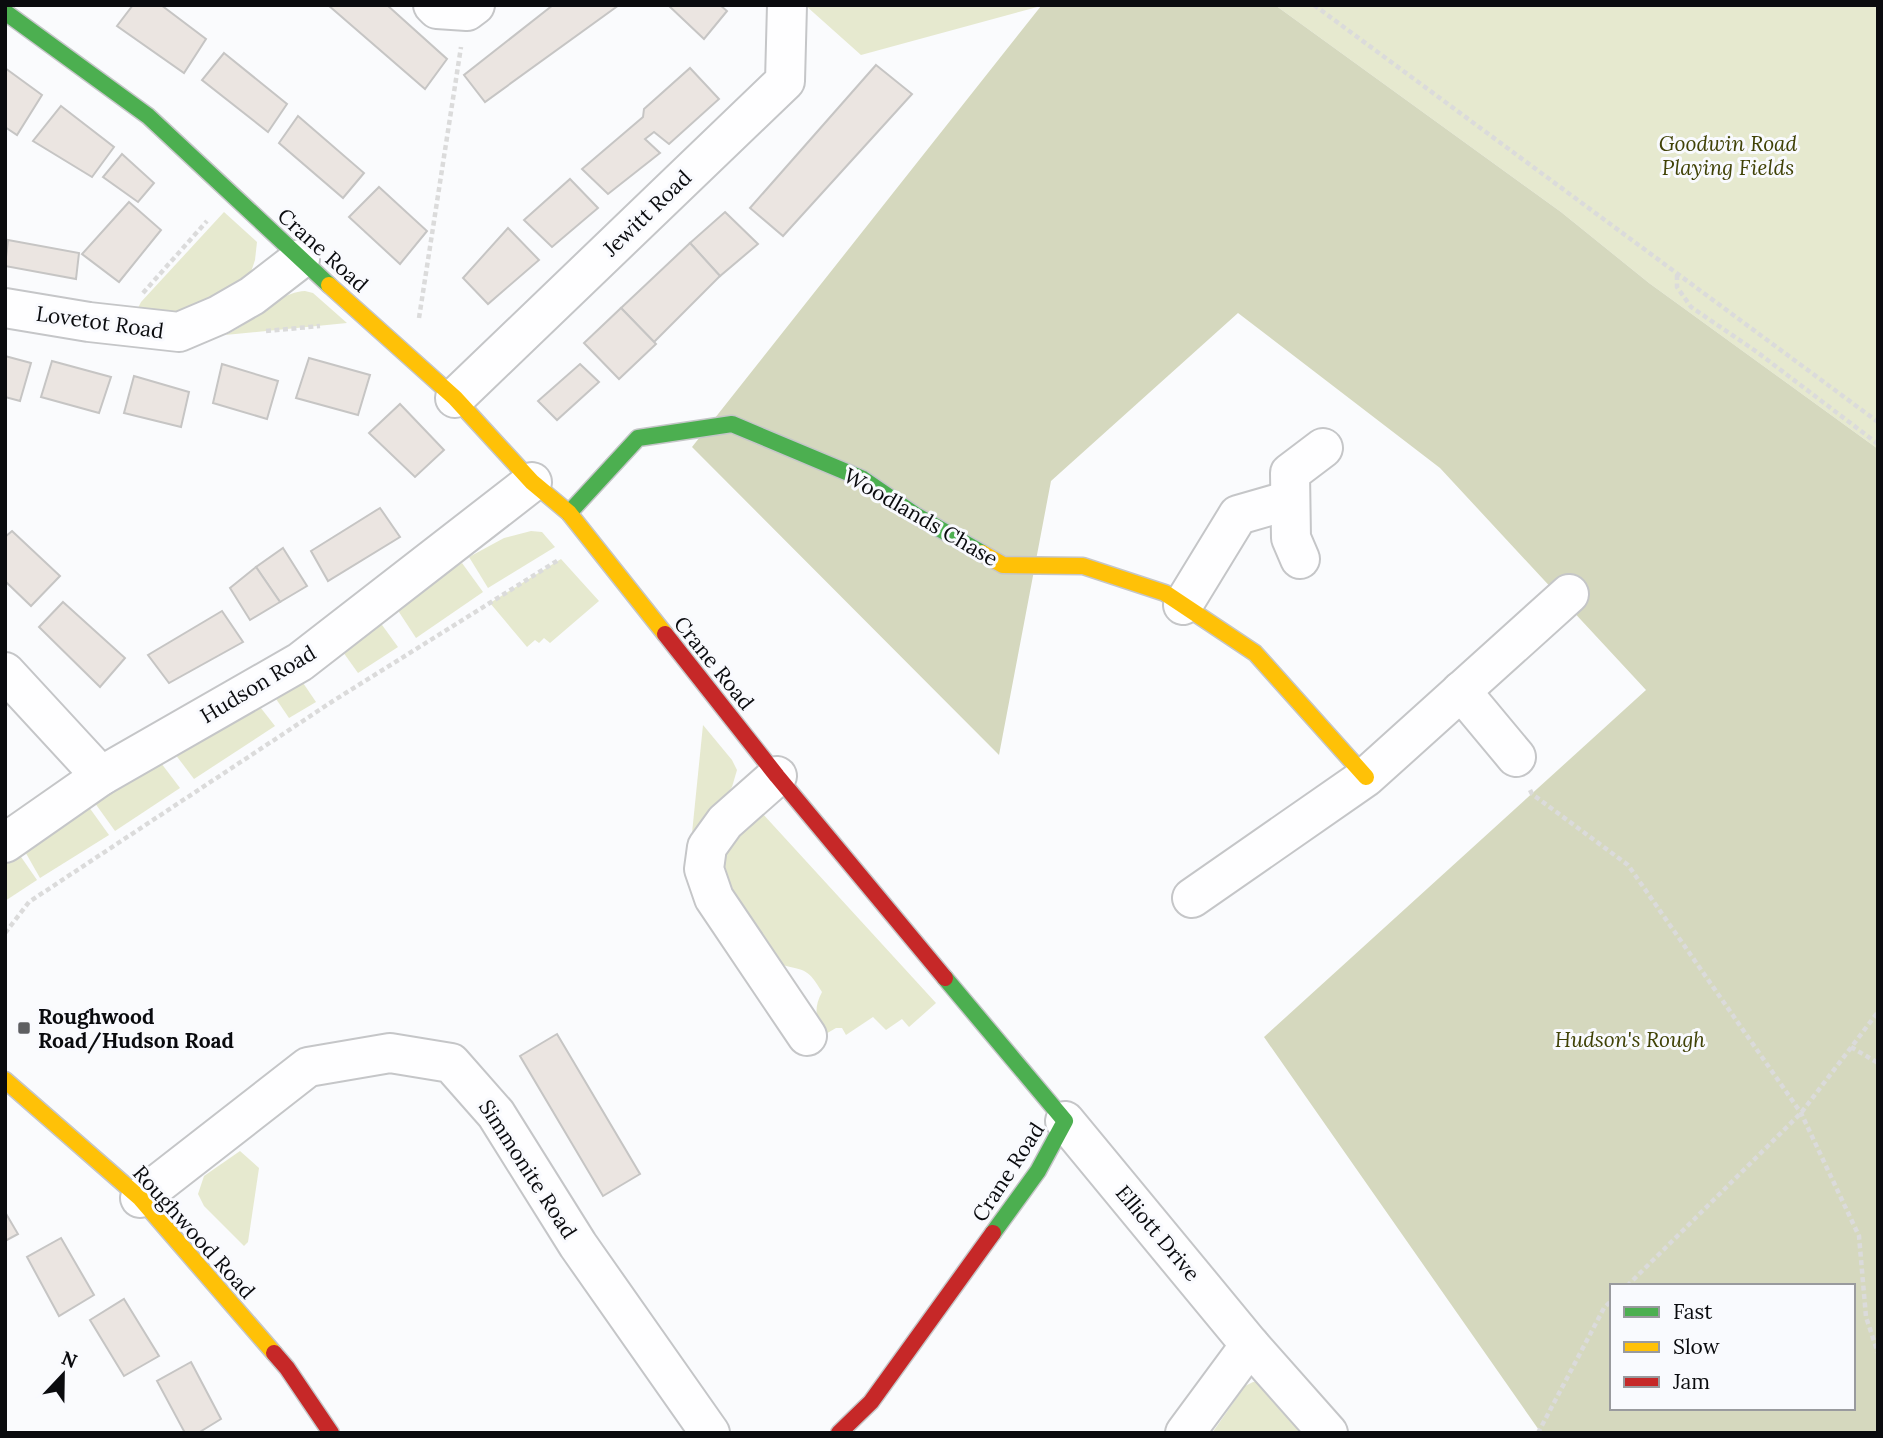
<svg xmlns="http://www.w3.org/2000/svg" width="1883" height="1438" viewBox="0 0 1883 1438" font-family="Lora,serif">
<rect width="100%" height="100%" fill="#fafbfd"/>
<g fill="#e6e9cf">
<path d="M 805,5 L 1061,5 L 1041,6 L 861,55 Z"/>
<path d="M 1275,5 L 1878,5 L 1878,449 L 1649,283 L 1561,212 Z"/>
<path d="M 224,212 L 257,242 L 255,260 L 250,275 L 241,288 L 172,314 L 135,314 L 141,302 Z"/>
<path d="M 305,291 L 313,293 L 347,323 L 225,335 C 253,324 274,293 305,291 Z"/>
<path d="M 531,531 L 542,532 L 555,547 L 488,588 L 469,557 L 504,538 Z"/>
<path d="M 561,559 L 599,601 L 550,643 L 544,638 L 539,643 L 535,640 L 527,647 L 490,603 Z"/>
<path d="M 462,563 L 483,592 L 416,638 L 395,606 Z"/>
<path d="M 377,618 L 398,647 L 358,673 L 338,645 Z"/>
<path d="M 297,674 L 316,702 L 289,718 L 270,690 Z"/>
<path d="M 253,698 L 275,726 L 194,779 L 172,750 Z"/>
<path d="M 703,725 L 732,760 L 737,770 L 732,787 L 691,843 Z"/>
<path d="M 158,759 L 180,788 L 115,831 L 92,799 Z"/>
<path d="M 86,803 L 109,835 L 40,878 L 23,848 Z"/>
<path d="M 762,813 L 936,1003 L 909,1027 L 902,1019 L 886,1030 L 873,1017 L 846,1035 L 842,1028 L 836,1028 L 824,1035 C 816,1019 813,1009 822,992 C 808,969 807,971 782,965 L 723,885 L 722,855 L 729,844 Z"/>
<path d="M 19,854 L 37,880 L 5,901 L 5,863 Z"/>
<path d="M 240,1151 L 259,1168 L 248,1242 L 244,1246 L 204,1206 L 198,1194 L 204,1176 Z"/>
<path d="M 1262,1381 L 1311,1433 L 1212,1433 L 1245,1386 L 1253,1382 Z"/>
</g>
<path fill="#d5d8be" fill-rule="evenodd" d="M 1275,5 L 1561,212 L 1649,283 L 1878,449 L 1878,1433 L 1541,1433 L 1264,1037 L 1646,690 L 1440,468 L 1238,313 L 1051,481 L 999,755 L 692,447 L 1041,6 ZM 1612,1286 L 1853,1286 L 1853,1408 L 1612,1408 Z"/>
<g fill="#ebe5e1" stroke="#c6c5c4" stroke-width="2">
<path d="M 133,5 L 161,5 L 206,39 L 184,73 L 117,26 Z"/>
<path d="M 328,5 L 387,5 L 447,59 L 425,89 Z"/>
<path d="M 553,5 L 619,5 L 485,102 L 464,75 Z"/>
<path d="M 668,5 L 720,5 L 727,11 L 704,39 Z"/>
<path d="M 224,53 L 287,104 L 268,132 L 202,80 Z"/>
<path d="M 876,65 L 912,94 L 783,236 L 750,208 Z"/>
<path d="M 5,68 L 42,95 L 17,135 L 5,127 Z"/>
<path d="M 690,68 L 719,99 L 669,144 L 654,132 L 645,139 L 660,153 L 608,194 L 582,169 L 643,117 L 644,109 Z"/>
<path d="M 61,106 L 114,147 L 92,177 L 33,141 Z"/>
<path d="M 298,116 L 364,173 L 343,198 L 279,143 Z"/>
<path d="M 122,154 L 154,183 L 138,202 L 103,177 Z"/>
<path d="M 570,179 L 598,208 L 552,247 L 524,220 Z"/>
<path d="M 379,187 L 427,231 L 400,264 L 349,217 Z"/>
<path d="M 129,202 L 161,230 L 119,282 L 82,254 Z"/>
<path d="M 725,212 L 758,244 L 720,276 L 690,243 Z"/>
<path d="M 508,228 L 539,260 L 488,304 L 463,278 Z"/>
<path d="M 8,240 L 79,253 L 76,279 L 5,266 Z"/>
<path d="M 690,243 L 720,276 L 654,342 L 621,308 Z"/>
<path d="M 621,308 L 656,344 L 619,379 L 584,343 Z"/>
<path d="M 5,356 L 31,363 L 20,401 L 5,397 Z"/>
<path d="M 309,358 L 370,375 L 358,415 L 296,398 Z"/>
<path d="M 52,361 L 111,377 L 99,413 L 41,397 Z"/>
<path d="M 222,364 L 278,381 L 267,419 L 213,403 Z"/>
<path d="M 580,364 L 599,382 L 557,420 L 538,401 Z"/>
<path d="M 134,376 L 189,392 L 181,427 L 124,413 Z"/>
<path d="M 400,404 L 444,450 L 415,477 L 369,433 Z"/>
<path d="M 380,508 L 400,537 L 328,581 L 311,551 Z"/>
<path d="M 12,531 L 60,576 L 31,606 L 5,581 L 5,537 Z"/>
<path d="M 283,548 L 307,586 L 280,602 L 256,567 Z"/>
<path d="M 256,567 L 280,602 L 250,620 L 230,588 Z"/>
<path d="M 63,602 L 125,658 L 100,687 L 39,627 Z"/>
<path d="M 222,611 L 243,642 L 169,683 L 148,655 Z"/>
<path d="M 557,1034 L 640,1174 L 603,1196 L 520,1056 Z"/>
<path d="M 5,1212 L 18,1234 L 5,1241 Z"/>
<path d="M 61,1238 L 94,1295 L 59,1316 L 27,1257 Z"/>
<path d="M 124,1299 L 159,1356 L 124,1376 L 90,1320 Z"/>
<path d="M 191,1362 L 221,1419 L 198,1433 L 185,1433 L 157,1381 Z"/>
</g>
<g fill="none" stroke-linecap="round" stroke-linejoin="round">
<g stroke="#c5c6c8" stroke-width="42">
<g id="street">
<path d="M 433,5 L 437,9 L 467,11 L 475,5"/>
<path d="M 5,308 L 89,322 L 179,332 L 219,315 L 252,296 L 300,259"/>
<path d="M 455,398 L 785,81 L 787,5"/>
<path d="M 1300,559 L 1291,538 L 1290,473 L 1323,448"/>
<path d="M 1183,605 L 1238,515 L 1290,500"/>
<path d="M 5,672 L 101,776"/>
<path d="M 1461,691 L 1516,757"/>
<path d="M 777,776 L 725,822 L 707,847 L 704,869 L 714,898 L 807,1036"/>
<path d="M 5,843 L 101,776 L 300,662 L 532,482"/>
<path d="M 1192,898 L 1366,777 L 1569,594"/>
<path d="M 1065,1121 L 1250,1345 L 1328,1433"/>
<path d="M 140,1198 L 308,1067 L 390,1053 L 451,1063 L 496,1114 L 578,1245 L 710,1433"/>
<path d="M 1185,1433 L 1250,1345"/>
</g>
</g>
<g stroke="#c5c6c8" stroke-width="19">
<g id="fast">
<path d="M 5,12 L 148,116 L 329,285"/>
<path d="M 569,513 L 638,438 L 732,424 L 863,479 L 917,516 L 982,553"/>
<path d="M 945,978 L 1065,1121 L 1038,1171 L 993,1233"/>
</g>
</g>
<g stroke="#c5c6c8" stroke-width="19">
<g id="slow">
<path d="M 329,285 L 455,398 L 532,482 L 569,513 L 665,634"/>
<path d="M 982,553 L 1003,565 L 1083,566 L 1165,593 L 1255,653 L 1366,777"/>
<path d="M 5,1080 L 140,1198 L 274,1353"/>
</g>
</g>
<g stroke="#c5c6c8" stroke-width="19">
<g id="jam">
<path d="M 665,634 L 777,776 L 945,978"/>
<path d="M 274,1353 L 287,1368 L 331,1433"/>
<path d="M 839,1433 L 871,1402 L 993,1233"/>
</g>
</g>
<g stroke="#dbdbdb" stroke-width="4.5" stroke-dasharray="5 3.5" stroke-linecap="butt">
<path d="M 1314,5 L 1878,422"/>
<path d="M 1677,275 L 1677,287 L 1691,307 L 1757,352 L 1878,444"/>
<path d="M 143,293 L 207,221"/>
<path d="M 419,318 L 461,47"/>
<path d="M 266,331 L 320,326"/>
<path d="M 1530,790 L 1532,794 L 1628,865 L 1801,1113 L 1859,1236 L 1866,1317 L 1878,1353"/>
<path d="M 5,933 L 29,902 L 333,701 L 560,559"/>
<path d="M 1851,1047 L 1878,1063"/>
<path d="M 1627,1286 L 1801,1113 L 1878,1012"/>
<path d="M 1538,1433 L 1604,1308 L 1612,1300"/>
</g>
<use href="#street" stroke="#fefeff" stroke-width="38"/>
<use href="#fast" stroke="#4caf50" stroke-width="16"/>
<use href="#slow" stroke="#ffc107" stroke-width="16"/>
<use href="#jam" stroke="#c62828" stroke-width="16"/>
</g>
<rect fill="#5e5f62" stroke="#f9fafe" stroke-width="2.5" x="17" y="1021" width="14" height="14" rx="3.5"/>
<g text-anchor="middle" dominant-baseline="central" stroke-width="6" stroke-linejoin="round" paint-order="stroke">
<g font-size="21" font-style="italic" fill="#404206" stroke="#f9fafe">
<text x="1728" y="143">Goodwin Road<tspan x="1728" dy="24">Playing Fields</tspan></text>
<text x="1630" y="1039">Hudson's Rough</text>
</g>
<g font-size="21" fill="#0a0b0e" stroke="#f9fafe">
<text transform="translate(647 213) rotate(-44)">Jewitt Road</text>
<text transform="translate(323 250) rotate(42)">Crane Road</text>
<text transform="translate(100 322) rotate(8)">Lovetot Road</text>
<text transform="translate(921 517) rotate(30)">Woodlands Chase</text>
<text transform="translate(714 663) rotate(51)">Crane Road</text>
<text transform="translate(258 684) rotate(-31)">Hudson Road</text>
<text transform="translate(528 1169) rotate(57)">Simmonite Road</text>
<text transform="translate(1008 1172) rotate(-57)">Crane Road</text>
<text transform="translate(194 1232) rotate(48)">Roughwood Road</text>
<text transform="translate(1158 1233) rotate(50)">Elliott Drive</text>
</g>
<g font-size="21" font-weight="bold" fill="#0a0b0e" stroke="#f9fafe" text-anchor="start">
<text x="38" y="1016">Roughwood<tspan x="38" dy="24">Road/Hudson Road</tspan></text>
</g>
</g>
<rect width="1883" height="1438" fill="none" stroke="#0a0b0e" stroke-width="14"/>
<rect x="1610" y="1284" width="245" height="126" fill="#f9fafe" stroke="#999a9e" stroke-width="2"/>
<rect x="1624" y="1307" width="35" height="10" fill="#4caf50" stroke="#999a9e" stroke-width="2"/>
<text x="1673" y="1319" font-size="21" fill="#0a0b0e">Fast</text>
<rect x="1624" y="1342" width="35" height="10" fill="#ffc107" stroke="#999a9e" stroke-width="2"/>
<text x="1673" y="1354" font-size="21" fill="#0a0b0e">Slow</text>
<rect x="1624" y="1377" width="35" height="10" fill="#c62828" stroke="#999a9e" stroke-width="2"/>
<text x="1673" y="1389" font-size="21" fill="#0a0b0e">Jam</text>
<g transform="translate(63 1375) rotate(22)" stroke="#f9fafe" stroke-width="5" paint-order="stroke">
<path d="M0-5L12 26L0 18L-12 26Z" fill="#0a0b0e"/>
<text y="-10" font-size="19" font-weight="bold" text-anchor="middle" fill="#0a0b0e">N</text>
</g>
</svg>
